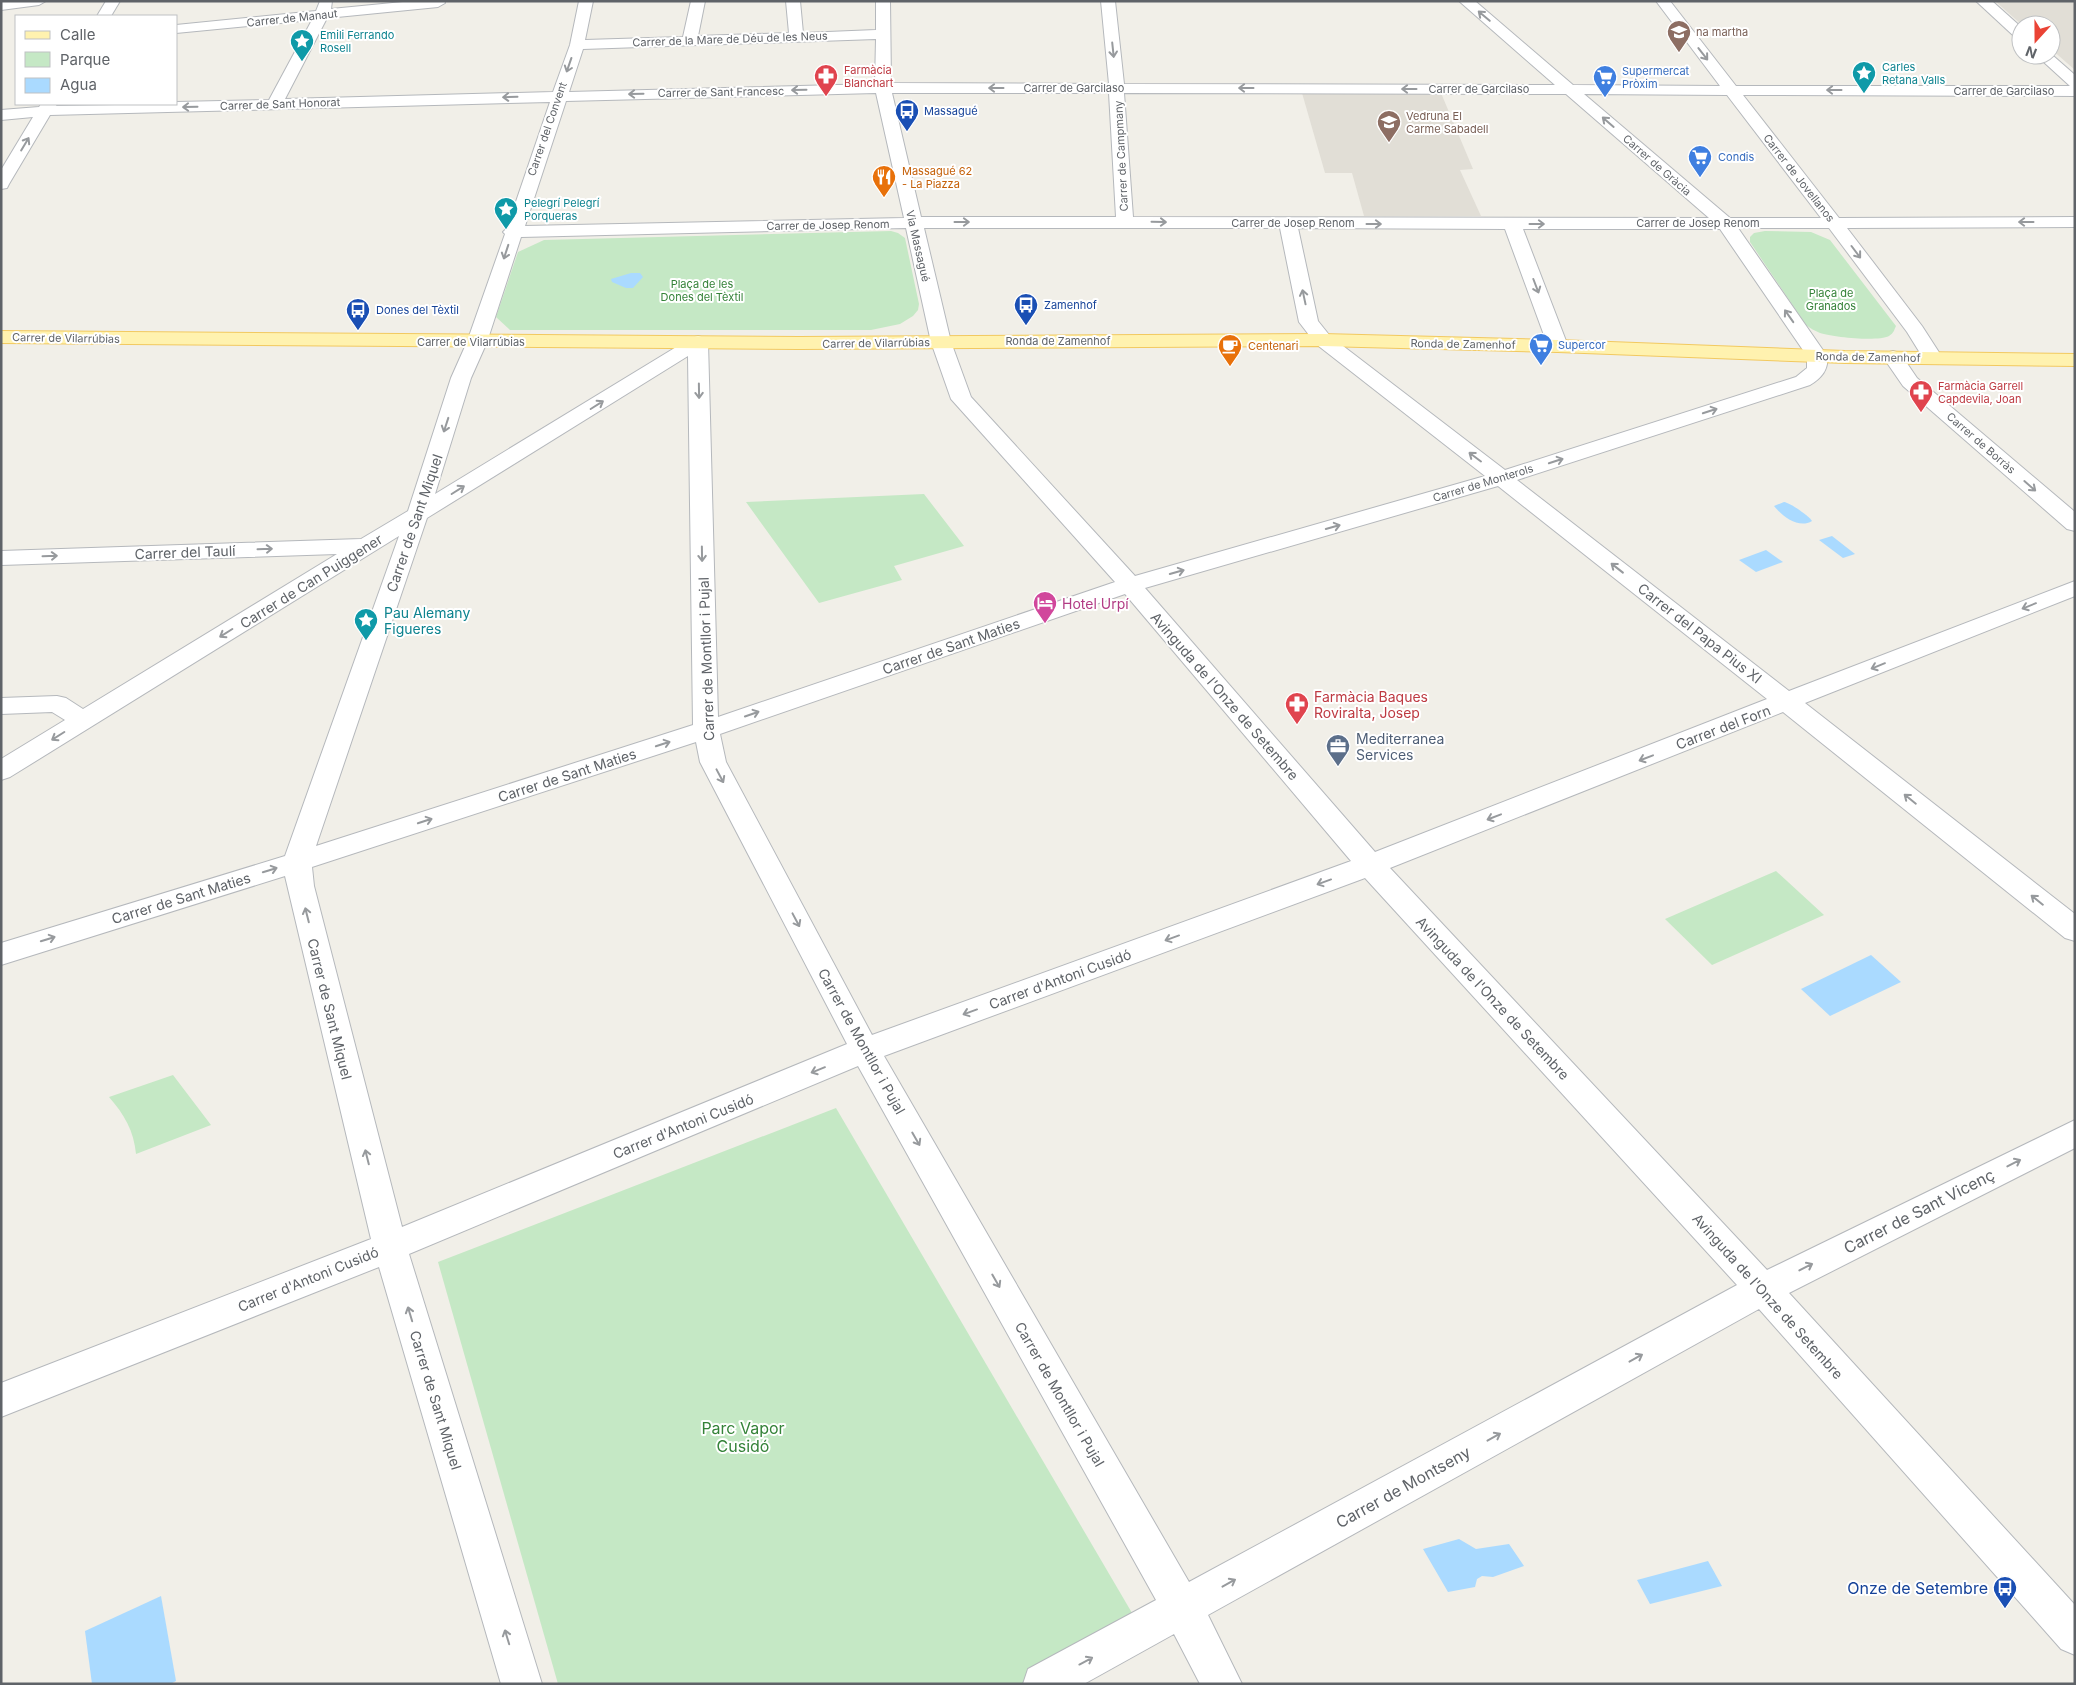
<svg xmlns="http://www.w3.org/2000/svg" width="2076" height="1685" viewBox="0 0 2076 1685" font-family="Inter,sans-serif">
<rect width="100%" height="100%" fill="#f1efe8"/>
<g fill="#e1ded6">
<path d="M 1995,1 L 2075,1 L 2075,70 L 2051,49 L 2051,25 L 2022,25 Z"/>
<path d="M 1302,93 L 1441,93 L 1473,169 L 1460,170 L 1481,216 L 1364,216 L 1352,173 L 1325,173 Z"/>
</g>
<g fill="#c5e8c5">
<path d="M 891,231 L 898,233 L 905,238 L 919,304 L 918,310 L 913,316 L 900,324 L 871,330 L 510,330 L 496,317 L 518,252 L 544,240 Z"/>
<path d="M 1765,231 L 1811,232 L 1830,240 L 1896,326 C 1894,330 1894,333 1889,336 C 1877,342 1833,337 1820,333 C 1815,331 1810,328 1806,325 L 1750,242 L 1750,237 L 1754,233 Z"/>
<path d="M 924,494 L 964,546 L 894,566 L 902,580 L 819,603 L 746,502 Z"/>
<path d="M 1776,871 L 1824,915 L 1712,965 L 1665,919 Z"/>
<path d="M 173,1075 L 211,1125 L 136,1154 C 134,1131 124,1114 109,1097 Z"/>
<path d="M 836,1108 L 1142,1630 L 1029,1684 L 558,1684 L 438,1262 Z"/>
</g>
<g fill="#aadaff">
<path d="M 631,273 L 640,273 L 643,277 L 633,288 L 626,288 L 612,282 L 611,279 Z"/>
<path d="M 1784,502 C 1791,503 1810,517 1812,521 C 1799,529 1783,517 1774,506 Z"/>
<path d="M 1832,536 L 1855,554 L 1843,558 L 1819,540 Z"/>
<path d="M 1766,550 L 1783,562 L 1756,572 L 1739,560 Z"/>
<path d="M 1871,955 L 1901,982 L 1830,1016 L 1801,989 Z"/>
<path d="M 1459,1539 L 1476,1549 L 1509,1544 L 1524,1566 L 1493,1577 L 1482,1576 L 1477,1579 L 1475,1587 L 1448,1592 L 1423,1549 Z"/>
<path d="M 1708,1561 L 1722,1586 L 1650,1604 L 1637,1580 Z"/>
<path d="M 161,1596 L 176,1681 L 170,1684 L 92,1684 L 85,1631 Z"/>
</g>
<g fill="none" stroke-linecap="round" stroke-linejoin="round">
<g stroke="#b5b8bc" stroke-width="2">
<g id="minor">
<path d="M 46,1 L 39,5 L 1,10 L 1,2 Z"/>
<path d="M 106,1 L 120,1 L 111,16 L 97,16 Z"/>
<path d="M 320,1 L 332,1 L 331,9 L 413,1 L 444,1 L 445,3 L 438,7 L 327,18 L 285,99 L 553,92 L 570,45 L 579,1 L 593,1 L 585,40 L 683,37 L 691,1 L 705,1 L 698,36 L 789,33 L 786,1 L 800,1 L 803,33 L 876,30 L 876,1 L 890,1 L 891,83 L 1109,84 L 1101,1 L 1115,1 L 1124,84 L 1555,85 L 1459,1 L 1475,1 L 1573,85 L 1720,86 L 1656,1 L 1670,1 L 1736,86 L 2070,86 L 2036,55 L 2051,54 L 2075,75 L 2075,96 L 1743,95 L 1839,218 L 2075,217 L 2075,227 L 1847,228 L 1922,326 L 1942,357 L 1939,361 L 1932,363 L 1925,361 L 1907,332 L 1829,228 L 1738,228 L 1827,356 C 1829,370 1821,378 1810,385 L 1517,480 L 1789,691 L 2075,581 L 2075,596 L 1805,703 L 2075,914 L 2075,941 L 2065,938 L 1783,712 L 1390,868 L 1767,1270 L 2075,1120 L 2075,1148 L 1789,1293 L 2075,1605 L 2075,1655 L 2061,1649 L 1759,1309 L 1208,1615 L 1242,1684 L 1200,1684 L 1174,1634 L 1084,1684 L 1023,1684 L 1028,1669 L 1156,1600 L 858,1066 L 409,1254 L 542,1684 L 501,1684 L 379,1267 L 1,1417 L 1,1383 L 371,1239 L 285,876 L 1,965 L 1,943 L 285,856 L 399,536 L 10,777 L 1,780 L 1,759 L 65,720 L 52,712 L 1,714 L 1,698 L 57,696 L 66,698 L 83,709 L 337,554 L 1,565 L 1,551 L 361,539 L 408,511 L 451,378 L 467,342 L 505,234 L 503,232 L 507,228 L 550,102 L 50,115 L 9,184 L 7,188 L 1,189 L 1,170 L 33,117 L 1,120 L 1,110 L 39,107 L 41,104 L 57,104 L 56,106 L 176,104 L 176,102 L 269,100 L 312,20 L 176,33 L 176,25 L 316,11 ZM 876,39 L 875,84 L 569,92 L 583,49 ZM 876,93 L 904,218 L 525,226 L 566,101 ZM 892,93 L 1109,93 L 1116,217 L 921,217 ZM 1124,93 L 1566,94 L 1709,218 L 1133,217 ZM 1584,94 L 1727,95 L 1821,218 L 1730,218 ZM 906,228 L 931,342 L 951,399 L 1115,582 L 718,717 L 708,342 L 705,338 L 698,336 L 691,338 L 435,494 L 471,378 L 487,342 L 521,237 ZM 924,228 L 1280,228 L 1299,322 L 1316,344 L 1485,476 L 1135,576 L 971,397 L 951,342 ZM 1298,228 L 1505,229 L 1548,346 L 1551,350 L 1558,352 L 1565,350 L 1568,346 L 1523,229 L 1720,229 L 1807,356 L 1807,368 L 1796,377 L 1505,470 L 1330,336 L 1318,321 ZM 688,356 L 693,725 L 316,846 L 427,518 ZM 1498,486 L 1767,699 L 1375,852 L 1145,588 ZM 1125,594 L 1351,861 L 872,1035 L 726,762 L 720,734 ZM 696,742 L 700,762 L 847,1044 L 402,1227 L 314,886 L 312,867 ZM 1365,878 L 1737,1285 L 1189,1582 L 884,1056 Z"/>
<path d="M 1976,1 L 1992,1 L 2021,27 L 2021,39 L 2016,38 Z"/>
<path d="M 1893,351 L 1900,353 L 1917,378 L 2075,512 L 2075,531 L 2067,529 L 1903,386 L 1883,357 L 1886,353 Z"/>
</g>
</g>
<g stroke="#f2c960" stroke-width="2">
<path id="major" d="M 1,331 L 799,337 L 1323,334 L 1558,340 L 1845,351 L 2075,354 L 2075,366 L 1845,363 L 1558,352 L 1323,346 L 799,349 L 1,343 Z"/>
</g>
<use href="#minor" fill="#fff" fill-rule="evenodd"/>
<use href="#major" fill="#fff2af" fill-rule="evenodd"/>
</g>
<defs><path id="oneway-shaft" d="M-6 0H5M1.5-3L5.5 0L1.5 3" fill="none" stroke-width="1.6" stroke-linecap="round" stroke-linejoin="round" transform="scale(1.25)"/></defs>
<g stroke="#979a9d">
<use href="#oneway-shaft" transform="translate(1484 16) rotate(-140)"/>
<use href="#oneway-shaft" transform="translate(1113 50) rotate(84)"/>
<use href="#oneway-shaft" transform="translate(1703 54) rotate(52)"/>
<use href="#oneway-shaft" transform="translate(569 65) rotate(109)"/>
<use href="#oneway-shaft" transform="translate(996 88) rotate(180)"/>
<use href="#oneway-shaft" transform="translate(1246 88) rotate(-180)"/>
<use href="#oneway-shaft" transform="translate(1409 89) rotate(-180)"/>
<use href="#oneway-shaft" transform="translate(799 90) rotate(179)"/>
<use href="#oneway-shaft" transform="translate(1834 90) rotate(-180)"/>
<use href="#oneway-shaft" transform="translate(636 94) rotate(179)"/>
<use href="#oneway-shaft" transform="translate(510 97) rotate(178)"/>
<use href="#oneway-shaft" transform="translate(190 107) rotate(179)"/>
<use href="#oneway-shaft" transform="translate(1608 122) rotate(-139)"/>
<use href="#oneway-shaft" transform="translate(25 144) rotate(-59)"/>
<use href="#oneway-shaft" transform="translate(962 222)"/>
<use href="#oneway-shaft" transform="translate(1159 222) rotate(1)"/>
<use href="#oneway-shaft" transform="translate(2026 222) rotate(180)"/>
<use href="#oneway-shaft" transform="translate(1374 224)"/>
<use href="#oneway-shaft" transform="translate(1537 224)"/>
<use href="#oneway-shaft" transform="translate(506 252) rotate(108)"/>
<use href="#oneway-shaft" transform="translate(1856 252) rotate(53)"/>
<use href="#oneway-shaft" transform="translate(1536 286) rotate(69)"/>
<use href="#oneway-shaft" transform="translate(1304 297) rotate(-102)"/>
<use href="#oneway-shaft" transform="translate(1789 316) rotate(-125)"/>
<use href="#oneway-shaft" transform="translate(699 391) rotate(89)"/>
<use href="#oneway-shaft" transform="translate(597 405) rotate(-32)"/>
<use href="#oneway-shaft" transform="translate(1710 411) rotate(-18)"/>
<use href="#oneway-shaft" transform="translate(446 425) rotate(108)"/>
<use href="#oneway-shaft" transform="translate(1475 457) rotate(-143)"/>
<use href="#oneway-shaft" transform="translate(1556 461) rotate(-18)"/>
<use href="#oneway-shaft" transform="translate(2030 486) rotate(41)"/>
<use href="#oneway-shaft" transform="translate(458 490) rotate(-32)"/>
<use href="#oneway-shaft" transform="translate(1333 527) rotate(-16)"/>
<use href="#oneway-shaft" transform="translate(265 549) rotate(-2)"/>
<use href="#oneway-shaft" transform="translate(702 554) rotate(89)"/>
<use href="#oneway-shaft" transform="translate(50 556) rotate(-2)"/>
<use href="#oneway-shaft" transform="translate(1617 568) rotate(-142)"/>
<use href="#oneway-shaft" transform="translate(1177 572) rotate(-16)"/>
<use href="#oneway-shaft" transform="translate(2029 606) rotate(158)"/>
<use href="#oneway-shaft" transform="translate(226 633) rotate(148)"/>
<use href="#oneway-shaft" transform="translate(1878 666) rotate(158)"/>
<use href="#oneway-shaft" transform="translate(752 714) rotate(-19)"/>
<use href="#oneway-shaft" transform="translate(58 736) rotate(148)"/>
<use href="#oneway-shaft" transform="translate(663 744) rotate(-18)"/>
<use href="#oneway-shaft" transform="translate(1646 758) rotate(159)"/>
<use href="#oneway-shaft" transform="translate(720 776) rotate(62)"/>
<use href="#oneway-shaft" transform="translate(1910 799) rotate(-141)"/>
<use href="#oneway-shaft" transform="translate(1494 817) rotate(159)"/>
<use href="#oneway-shaft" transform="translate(425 821) rotate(-18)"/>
<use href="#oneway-shaft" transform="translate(270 870) rotate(-17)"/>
<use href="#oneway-shaft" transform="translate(1324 882) rotate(160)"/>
<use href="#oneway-shaft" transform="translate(2037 900) rotate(-141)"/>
<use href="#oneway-shaft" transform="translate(307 915) rotate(-104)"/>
<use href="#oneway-shaft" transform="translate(796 920) rotate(62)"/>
<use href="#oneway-shaft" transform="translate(1172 938) rotate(160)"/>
<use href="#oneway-shaft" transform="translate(48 939) rotate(-17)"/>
<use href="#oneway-shaft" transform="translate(970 1012) rotate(160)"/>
<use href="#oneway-shaft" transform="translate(818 1070) rotate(158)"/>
<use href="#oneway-shaft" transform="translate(916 1139) rotate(60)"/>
<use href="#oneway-shaft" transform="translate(367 1157) rotate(-104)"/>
<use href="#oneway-shaft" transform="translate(2014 1163) rotate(-27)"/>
<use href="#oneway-shaft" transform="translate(1806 1267) rotate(-27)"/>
<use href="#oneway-shaft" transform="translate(996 1281) rotate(60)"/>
<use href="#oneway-shaft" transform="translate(410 1314) rotate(-107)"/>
<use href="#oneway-shaft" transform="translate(1636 1358) rotate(-29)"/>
<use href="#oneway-shaft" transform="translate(1494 1437) rotate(-29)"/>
<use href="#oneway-shaft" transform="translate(1229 1583) rotate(-29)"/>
<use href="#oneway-shaft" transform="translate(507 1637) rotate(-107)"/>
<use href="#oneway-shaft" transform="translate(1086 1661) rotate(-28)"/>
</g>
<defs>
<g id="school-pin" transform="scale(1.25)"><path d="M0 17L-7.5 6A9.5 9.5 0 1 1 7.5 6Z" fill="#8d6e63" stroke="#fff"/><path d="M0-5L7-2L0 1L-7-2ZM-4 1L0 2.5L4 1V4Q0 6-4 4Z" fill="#fff"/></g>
<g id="sight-pin" transform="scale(1.25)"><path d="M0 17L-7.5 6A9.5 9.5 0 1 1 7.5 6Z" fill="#0f9aa8" stroke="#fff"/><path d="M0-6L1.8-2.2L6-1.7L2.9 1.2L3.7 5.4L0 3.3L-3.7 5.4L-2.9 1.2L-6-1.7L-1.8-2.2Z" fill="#fff"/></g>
<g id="pharmacy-pin" transform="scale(1.25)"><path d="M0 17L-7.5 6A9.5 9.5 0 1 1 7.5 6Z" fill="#e0444e" stroke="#fff"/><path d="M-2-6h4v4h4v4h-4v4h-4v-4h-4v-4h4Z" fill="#fff"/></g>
<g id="supermarket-pin" transform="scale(1.25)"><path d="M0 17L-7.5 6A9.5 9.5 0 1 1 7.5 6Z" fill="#3f7fe0" stroke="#fff"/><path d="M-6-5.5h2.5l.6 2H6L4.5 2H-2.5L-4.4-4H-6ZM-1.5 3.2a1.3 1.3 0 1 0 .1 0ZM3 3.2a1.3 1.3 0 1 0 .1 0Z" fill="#fff"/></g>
<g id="bus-pin" transform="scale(1.25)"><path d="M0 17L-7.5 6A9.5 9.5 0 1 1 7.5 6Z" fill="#1a4fb4" stroke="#fff"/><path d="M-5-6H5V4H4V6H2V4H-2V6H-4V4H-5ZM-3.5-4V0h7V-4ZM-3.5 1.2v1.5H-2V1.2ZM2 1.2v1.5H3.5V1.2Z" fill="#fff"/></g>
<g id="restaurant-pin" transform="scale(1.25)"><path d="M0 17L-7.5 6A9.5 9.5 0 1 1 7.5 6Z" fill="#e8710a" stroke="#fff"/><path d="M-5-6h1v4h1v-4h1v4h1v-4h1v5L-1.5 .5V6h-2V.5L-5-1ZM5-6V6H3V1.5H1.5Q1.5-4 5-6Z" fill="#fff"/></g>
<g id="cafe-pin" transform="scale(1.25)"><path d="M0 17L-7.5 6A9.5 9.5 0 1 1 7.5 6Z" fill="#e8710a" stroke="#fff"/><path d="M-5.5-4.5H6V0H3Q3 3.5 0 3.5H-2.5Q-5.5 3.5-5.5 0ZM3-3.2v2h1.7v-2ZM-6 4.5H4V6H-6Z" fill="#fff"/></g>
<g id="hotel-pin" transform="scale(1.25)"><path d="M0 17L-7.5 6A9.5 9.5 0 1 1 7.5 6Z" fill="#d1479c" stroke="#fff"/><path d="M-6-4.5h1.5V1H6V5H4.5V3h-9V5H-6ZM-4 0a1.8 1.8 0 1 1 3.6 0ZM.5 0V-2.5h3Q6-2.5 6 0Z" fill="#fff"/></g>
<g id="office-pin" transform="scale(1.25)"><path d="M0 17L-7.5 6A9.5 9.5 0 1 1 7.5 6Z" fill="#5c6f8a" stroke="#fff"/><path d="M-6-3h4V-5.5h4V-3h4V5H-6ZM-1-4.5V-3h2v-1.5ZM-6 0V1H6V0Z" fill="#fff"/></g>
</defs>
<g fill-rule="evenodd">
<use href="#school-pin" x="1679" y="32"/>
<use href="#sight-pin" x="302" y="41"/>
<use href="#sight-pin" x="1864" y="73"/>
<use href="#pharmacy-pin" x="826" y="76"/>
<use href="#supermarket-pin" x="1605" y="77"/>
<use href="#bus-pin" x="907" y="111"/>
<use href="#school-pin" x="1389" y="122"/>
<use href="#supermarket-pin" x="1700" y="157"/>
<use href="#restaurant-pin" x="884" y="177"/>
<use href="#sight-pin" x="506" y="209"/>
<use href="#bus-pin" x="1026" y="305"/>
<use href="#bus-pin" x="358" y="310"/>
<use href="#supermarket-pin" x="1541" y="345"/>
<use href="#cafe-pin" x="1230" y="346"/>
<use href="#pharmacy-pin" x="1921" y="392"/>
<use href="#hotel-pin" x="1045" y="603"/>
<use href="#sight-pin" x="366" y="620"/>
<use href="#pharmacy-pin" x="1297" y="704"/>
<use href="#office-pin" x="1338" y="746"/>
<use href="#bus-pin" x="2005" y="1588"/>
</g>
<g text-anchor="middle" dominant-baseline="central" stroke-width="4" stroke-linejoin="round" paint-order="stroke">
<g font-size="11" fill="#5f6368" stroke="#fff">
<text transform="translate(292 18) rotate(-6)">Carrer de Manaut</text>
<text transform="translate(730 39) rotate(-2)">Carrer de la Mare de Déu de les Neus</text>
<text x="1074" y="88">Carrer de Garcilaso</text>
<text x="1479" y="89">Carrer de Garcilaso</text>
<text x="2004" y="91">Carrer de Garcilaso</text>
<text transform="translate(721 92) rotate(-1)">Carrer de Sant Francesc</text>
<text transform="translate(280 104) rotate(-2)">Carrer de Sant Honorat</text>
<text transform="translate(547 129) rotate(-71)">Carrer del Convent</text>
<text transform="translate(1121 156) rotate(-93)">Carrer de Campmany</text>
<text transform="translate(1657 165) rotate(41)">Carrer de Gràcia</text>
<text transform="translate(1799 178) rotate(52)">Carrer de Jovellanos</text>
<text x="1293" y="223">Carrer de Josep Renom</text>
<text x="1698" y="223">Carrer de Josep Renom</text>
<text transform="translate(828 225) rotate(-1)">Carrer de Josep Renom</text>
<text transform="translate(918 246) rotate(77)">Via Massagué</text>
<text transform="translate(66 338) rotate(1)">Carrer de Vilarrúbias</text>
<text x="1058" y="341">Ronda de Zamenhof</text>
<text x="471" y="342">Carrer de Vilarrúbias</text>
<text transform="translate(876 343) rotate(-1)">Carrer de Vilarrúbias</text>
<text transform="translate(1463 344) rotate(1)">Ronda de Zamenhof</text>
<text transform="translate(1868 357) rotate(1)">Ronda de Zamenhof</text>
<text transform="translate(1981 443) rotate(41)">Carrer de Borràs</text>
<text transform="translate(1483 483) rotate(-17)">Carrer de Monterols</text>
</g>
<g font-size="11" fill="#785e54" stroke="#fff" text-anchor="start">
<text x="1696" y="32">na martha</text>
<text x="1406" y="116">Vedruna El<tspan x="1406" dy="13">Carme Sabadell</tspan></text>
</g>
<g font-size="11" fill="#0d838f" stroke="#fff" text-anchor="start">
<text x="320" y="35">Emili Ferrando<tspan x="320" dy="13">Rosell</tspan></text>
<text x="1882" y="67">Carles<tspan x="1882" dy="13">Retana Valls</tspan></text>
<text x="524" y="203">Pelegrí Pelegrí<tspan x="524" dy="13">Porqueras</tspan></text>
</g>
<g font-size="11" fill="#be3a42" stroke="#fff" text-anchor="start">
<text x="844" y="70">Farmàcia<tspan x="844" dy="13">Blanchart</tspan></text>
<text x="1938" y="386">Farmàcia Garrell<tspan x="1938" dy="13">Capdevila, Joan</tspan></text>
</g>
<g font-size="11" fill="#366cbe" stroke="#fff" text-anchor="start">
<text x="1622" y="71">Supermercat<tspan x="1622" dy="13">Pròxim</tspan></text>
<text x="1718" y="157">Condis</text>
<text x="1558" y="345">Supercor</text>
</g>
<g font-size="11" fill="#164399" stroke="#fff" text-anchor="start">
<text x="924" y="111">Massagué</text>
<text x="1044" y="305">Zamenhof</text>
<text x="376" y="310">Dones del Tèxtil</text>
</g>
<g font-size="11" fill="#c56008" stroke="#fff" text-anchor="start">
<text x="902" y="171">Massagué 62<tspan x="902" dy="13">- La Piazza</tspan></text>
<text x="1248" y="346">Centenari</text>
</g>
<g font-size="11" fill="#348238" stroke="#fff">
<text x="702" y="284">Plaça de les<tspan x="702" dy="13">Dones del Tèxtil</tspan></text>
<text x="1831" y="293">Plaça de<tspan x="1831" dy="13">Granados</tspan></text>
</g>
<g font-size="14" fill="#5f6368" stroke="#fff">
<text transform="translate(414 523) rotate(-71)">Carrer de Sant Miquel</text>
<text transform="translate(185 552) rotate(-2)">Carrer del Taulí</text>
<text transform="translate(311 581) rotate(-32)">Carrer de Can Puiggener</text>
<text transform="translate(1700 633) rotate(38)">Carrer del Papa Pius XI</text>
<text transform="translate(951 646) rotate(-19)">Carrer de Sant Maties</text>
<text transform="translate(706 659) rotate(-92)">Carrer de Montllor i Pujal</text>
<text transform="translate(1225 696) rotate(49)">Avinguda de l'Onze de Setembre</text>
<text transform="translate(1723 727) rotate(-21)">Carrer del Forn</text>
<text transform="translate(567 775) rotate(-18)">Carrer de Sant Maties</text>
<text transform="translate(181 898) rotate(-17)">Carrer de Sant Maties</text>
<text transform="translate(1060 979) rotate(-20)">Carrer d'Antoni Cusidó</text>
<text transform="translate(1493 998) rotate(47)">Avinguda de l'Onze de Setembre</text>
<text transform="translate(330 1009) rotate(76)">Carrer de Sant Miquel</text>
<text transform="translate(862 1041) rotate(61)">Carrer de Montllor i Pujal</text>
<text transform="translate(683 1126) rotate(-22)">Carrer d'Antoni Cusidó</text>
<text transform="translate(308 1279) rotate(-22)">Carrer d'Antoni Cusidó</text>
<text transform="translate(1768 1296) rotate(48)">Avinguda de l'Onze de Setembre</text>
<text transform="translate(1060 1394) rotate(60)">Carrer de Montllor i Pujal</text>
<text transform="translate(436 1400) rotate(73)">Carrer de Sant Miquel</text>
</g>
<g font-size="14" fill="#b23c85" stroke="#fff" text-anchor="start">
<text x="1062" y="603">Hotel Urpí</text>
</g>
<g font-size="14" fill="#0d838f" stroke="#fff" text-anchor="start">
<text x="384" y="612">Pau Alemany<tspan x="384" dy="16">Figueres</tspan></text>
</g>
<g font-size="14" fill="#be3a42" stroke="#fff" text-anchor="start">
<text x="1314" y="696">Farmàcia Baques<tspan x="1314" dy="16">Roviralta, Josep</tspan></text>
</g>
<g font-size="14" fill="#4e5e75" stroke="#fff" text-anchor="start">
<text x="1356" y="738">Mediterranea<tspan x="1356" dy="16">Services</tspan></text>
</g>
<g font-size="16" fill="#5f6368" stroke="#fff">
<text transform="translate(1919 1211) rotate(-27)">Carrer de Sant Vicenç</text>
<text transform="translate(1403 1487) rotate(-29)">Carrer de Montseny</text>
</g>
<g font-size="16" fill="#348238" stroke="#fff">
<text x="743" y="1428">Parc Vapor<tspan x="743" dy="18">Cusidó</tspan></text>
</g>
<g font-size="16" fill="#164399" stroke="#fff" text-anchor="end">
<text x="1988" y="1588">Onze de Setembre</text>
</g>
</g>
<rect width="2076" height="1685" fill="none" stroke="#5f6368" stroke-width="5"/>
<rect x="15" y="15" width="162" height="90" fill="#ffffff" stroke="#bfc1c3"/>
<rect x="25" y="31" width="25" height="8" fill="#fff2af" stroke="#bfc1c3"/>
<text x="60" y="40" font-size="15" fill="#5f6368">Calle</text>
<rect x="25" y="52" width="25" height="15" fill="#c5e8c5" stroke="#bfc1c3"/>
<text x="60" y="65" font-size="15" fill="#5f6368">Parque</text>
<rect x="25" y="78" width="25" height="15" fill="#aadaff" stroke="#bfc1c3"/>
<text x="60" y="90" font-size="15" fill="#5f6368">Agua</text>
<g transform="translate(2036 40) rotate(201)"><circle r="24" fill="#ffffff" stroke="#bfc1c3"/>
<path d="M0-4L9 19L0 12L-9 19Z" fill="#ea4335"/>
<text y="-8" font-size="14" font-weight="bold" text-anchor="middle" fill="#5f6368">N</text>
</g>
</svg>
